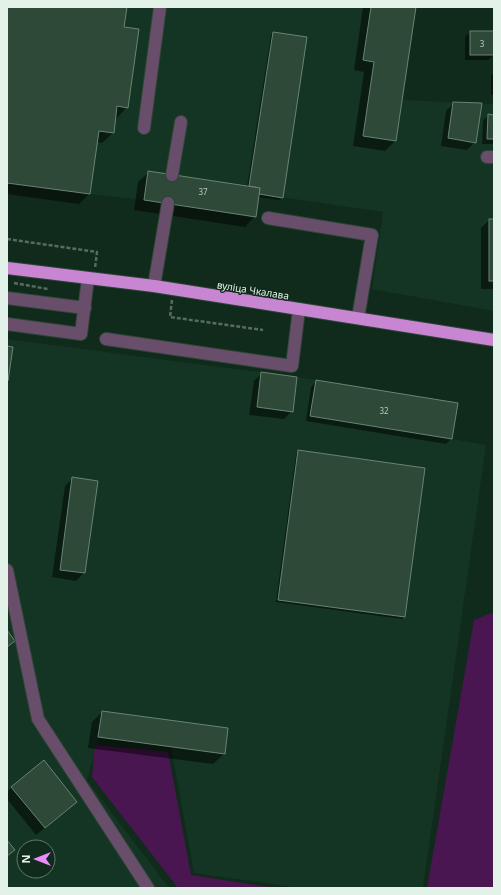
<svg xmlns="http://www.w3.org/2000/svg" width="501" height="895" viewBox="0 0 501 895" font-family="'Noto Sans',sans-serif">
<rect width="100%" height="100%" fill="#102a1b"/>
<g fill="#143523" fill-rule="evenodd">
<path d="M 7,7 L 416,7 L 403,100 L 494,104 L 494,311 L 372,289 L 383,212 L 260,194 L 256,217 L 144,200 L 90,194 L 7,183 Z"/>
<path d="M 7,339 L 297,377 L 458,403 L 452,439 L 486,445 L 423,888 L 299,888 L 194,873 L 171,747 L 99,737 L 87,780 L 169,888 L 7,888 ZM 24,847 L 48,847 L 48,871 L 24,871 Z"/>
</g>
<g fill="#4a1651">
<path d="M 491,613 L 494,613 L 494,888 L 427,888 L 474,620 Z"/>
<path d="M 95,745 L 168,752 L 191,875 L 276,888 L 178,888 L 92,777 Z"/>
</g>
<g fill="#0007">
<path d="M 7,7 L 126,7 L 123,28 L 127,107 L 117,118 L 115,117 L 113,133 L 102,143 L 96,142 L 89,194 L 79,204 L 7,194 Z"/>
<path d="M 363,7 L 415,7 L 396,140 L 385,151 L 353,146 L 364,72 L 354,70 Z"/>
<path d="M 470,32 L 494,32 L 494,55 L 488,60 L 465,60 L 465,37 Z"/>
<path d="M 273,33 L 282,197 L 279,200 L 258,197 L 255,216 L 245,227 L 134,210 L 138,182 L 149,172 L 247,187 L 271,35 Z"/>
<path d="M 494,73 L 494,95 L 491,95 L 491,76 Z"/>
<path d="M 454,103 L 475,142 L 467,150 L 441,146 L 446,111 Z"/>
<path d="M 488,115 L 494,116 L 494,144 L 482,144 L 483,121 Z"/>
<path d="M 489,220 L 494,220 L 494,289 L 481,289 L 481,228 Z"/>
<path d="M 262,373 L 292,411 L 284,419 L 249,415 L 254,381 Z"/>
<path d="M 317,381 L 457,404 L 451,439 L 446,444 L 306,421 L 311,387 Z"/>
<path d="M 298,451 L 404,617 L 402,619 L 276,602 L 296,454 Z"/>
<path d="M 73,478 L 84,573 L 76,581 L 52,577 L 65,486 Z"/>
<path d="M 102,712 L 227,729 L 224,754 L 213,764 L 88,748 L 92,722 Z"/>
<path d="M 12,787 L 76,802 L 68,810 L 36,835 L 7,799 L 7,792 Z"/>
</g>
<g fill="#2f4939" stroke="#688472">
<path d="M 7,7 L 127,7 L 124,27 L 139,29 L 128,108 L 117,106 L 114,133 L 99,131 L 90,194 L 7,183 Z"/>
<path d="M 371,7 L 416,7 L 396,141 L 363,136 L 374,62 L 363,60 Z"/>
<rect x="470" y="31" width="24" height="24"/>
<path d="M 273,32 L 307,37 L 283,198 L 259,194 L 260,188 L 249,186 Z"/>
<path d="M 453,102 L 482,103 L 476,143 L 448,138 Z"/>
<path d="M 488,114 L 494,115 L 494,139 L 487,139 Z"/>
<path d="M 148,171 L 260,188 L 256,217 L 144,200 Z"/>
<rect x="489" y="219" width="5" height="62"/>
<path d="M 7,346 L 13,347 L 8,381 L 7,381 Z"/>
<path d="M 261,372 L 297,377 L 293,412 L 257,407 Z"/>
<path d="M 316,380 L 458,403 L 452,439 L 310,416 Z"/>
<path d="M 298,450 L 425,468 L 405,617 L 278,600 Z"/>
<path d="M 72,477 L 98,481 L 85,573 L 60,570 Z"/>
<path d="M 7,630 L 15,641 L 7,647 Z"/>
<path d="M 102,711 L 228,728 L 225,754 L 98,737 Z"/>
<path d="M 44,760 L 77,802 L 45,828 L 11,787 Z"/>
<path d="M 7,840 L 15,850 L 7,856 Z"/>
</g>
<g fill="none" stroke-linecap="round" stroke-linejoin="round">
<path stroke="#30483a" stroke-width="12" stroke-dasharray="12 6" stroke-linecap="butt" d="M 168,203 L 172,175"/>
<g stroke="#2e4638" stroke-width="14">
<g id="minor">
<path d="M 144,128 L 160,7"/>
<path d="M 487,157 L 494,157"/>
<path d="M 172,175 L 181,122"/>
<path d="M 268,218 L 372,235 L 358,318"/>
<path d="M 154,286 L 168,203"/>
<path d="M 7,298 L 85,308"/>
<path d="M 7,324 L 81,334 L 88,278"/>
<path d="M 106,339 L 292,366 L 299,309"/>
<path d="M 7,570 L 38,719 L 148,888"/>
</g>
</g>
<g stroke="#2e4638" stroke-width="14">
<path id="highway" d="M 7,268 L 154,286 L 494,340"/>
</g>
<g stroke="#556c5e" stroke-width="2.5" stroke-dasharray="4 2" stroke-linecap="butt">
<path d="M 7,239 L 97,252 L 95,268"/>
<path d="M 14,283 L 48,289"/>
<path d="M 172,300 L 170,317 L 263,330"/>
</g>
<use href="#minor" stroke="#694e6c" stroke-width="12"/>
<use href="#highway" stroke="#c886d2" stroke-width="12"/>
</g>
<g text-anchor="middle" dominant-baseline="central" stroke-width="3" stroke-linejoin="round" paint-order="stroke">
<g font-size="8" fill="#b6c8bc">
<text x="482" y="43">3</text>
<text x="203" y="191">37</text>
<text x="384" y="410">32</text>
</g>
<g font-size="10" fill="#e3f2e8" stroke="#102a1b">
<text transform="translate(253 290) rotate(9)">вуліца Чкалава</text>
</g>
</g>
<rect width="501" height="895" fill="none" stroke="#e3f2e8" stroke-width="16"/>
<g transform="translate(36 859) rotate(270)"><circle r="19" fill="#102a1b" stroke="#647a6d"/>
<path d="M0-3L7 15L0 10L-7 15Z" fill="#ec8cfa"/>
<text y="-6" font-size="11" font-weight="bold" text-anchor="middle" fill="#e3f2e8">N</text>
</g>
</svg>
